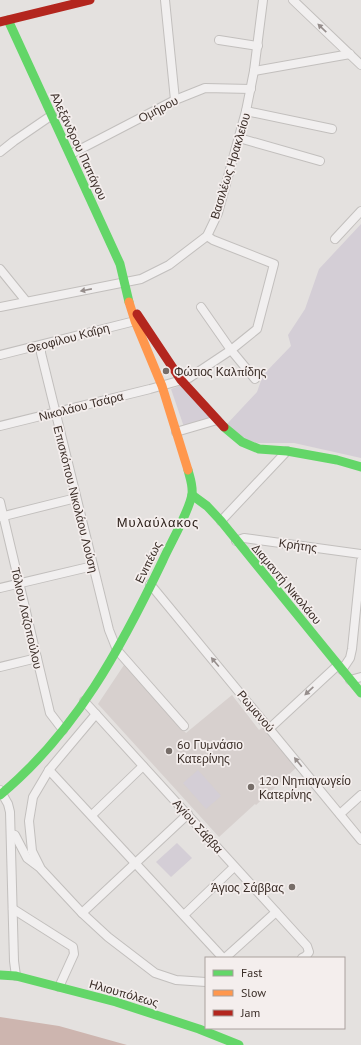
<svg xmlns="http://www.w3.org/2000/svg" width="361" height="1045" viewBox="0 0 361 1045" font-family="'PT Sans',sans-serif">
<rect width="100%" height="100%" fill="#e4e1df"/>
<path fill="#d7d0ce" d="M 124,665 L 186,733 L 232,695 L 259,730 L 264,726 L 297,767 L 256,805 L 255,804 L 219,837 L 98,704 Z"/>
<g fill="#d4ced6">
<path d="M 361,224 L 361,458 L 294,443 L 258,443 L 246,440 L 227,424 L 257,392 L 263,375 L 291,346 L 288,335 L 305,309 L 319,269 Z"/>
<path d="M 182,385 L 212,419 L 184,427 L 171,389 Z"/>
<path d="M 198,770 L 221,796 L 206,809 L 183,783 Z"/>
<path d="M 177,843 L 192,858 L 171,877 L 156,862 Z"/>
</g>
<path fill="#cdb5af" d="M 0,1017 L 59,1026 L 127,1045 L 0,1045 Z"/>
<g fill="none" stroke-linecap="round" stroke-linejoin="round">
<g stroke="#c2bfbd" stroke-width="10">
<g id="street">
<path d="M 165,0 L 175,100"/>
<path d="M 293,0 L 361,65"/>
<path d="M 219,40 L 258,46"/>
<path d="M 254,71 L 350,54"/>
<path d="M 246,111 L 332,129"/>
<path d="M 239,138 L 320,161"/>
<path d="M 0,152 L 14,141 L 52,115"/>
<path d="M 71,154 L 175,100 L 205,88 L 251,89"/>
<path d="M 335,239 L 361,211"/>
<path d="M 0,269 L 26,301"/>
<path d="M 0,307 L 141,279 L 169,265 L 207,236 L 218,213 L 246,111 L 254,71 L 263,0"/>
<path d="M 201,307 L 231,350 L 255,379"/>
<path d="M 41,346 L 41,353 L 109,630 L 117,650 L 184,726"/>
<path d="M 0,355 L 135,321"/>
<path d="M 0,426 L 150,389 L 189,378 L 231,350 L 257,329 L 274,264 L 213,240 L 207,236"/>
<path d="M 176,432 L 217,420"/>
<path d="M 0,502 L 50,713 L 63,730"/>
<path d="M 0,517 L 76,498"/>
<path d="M 221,521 L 287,451"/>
<path d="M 236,541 L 244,538 L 361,554"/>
<path d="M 150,584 L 361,840"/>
<path d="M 0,588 L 93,566"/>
<path d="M 0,667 L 37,658"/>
<path d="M 342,670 L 350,658 L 352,649 L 361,561"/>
<path d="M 350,680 L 361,677"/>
<path d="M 84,701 L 307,946 L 309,952 L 306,956 L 302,958"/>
<path d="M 96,714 L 49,770 L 33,797 L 29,821 L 32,851 L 41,869 L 82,913 L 108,937 L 155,973 L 176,980 L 206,982"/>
<path d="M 270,728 L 338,665"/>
<path d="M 49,770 L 223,958"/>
<path d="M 0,790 L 8,804 L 10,812 L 14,961 L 16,976"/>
<path d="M 340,814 L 361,795"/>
<path d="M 92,815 L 143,766"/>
<path d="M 11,834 L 15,835 L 27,858 L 39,867"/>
<path d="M 13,909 L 73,947 L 74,954 L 59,987"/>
<path d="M 82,913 L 188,814"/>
<path d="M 184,915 L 234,867"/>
<path d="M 225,958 L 276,912"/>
</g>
</g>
<use href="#street" stroke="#f1efef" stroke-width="8"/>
<g stroke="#63d668" stroke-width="9">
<path d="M 8,20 L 120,264 L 129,302"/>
<path d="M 224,427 L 242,442 L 259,449 L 287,451 L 337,460 L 361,467"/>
<path d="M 192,495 L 207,506 L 221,521 L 361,693"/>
<path d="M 0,795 C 76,732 121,648 163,560 C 170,544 190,510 192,494 C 193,485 190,478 188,470"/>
<path d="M 0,975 L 16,976 L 116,1002 L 199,1029 L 239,1045"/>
</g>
<path stroke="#ff974d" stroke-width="9" d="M 129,302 L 135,321 L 162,386 L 188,470"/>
<g stroke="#b3261e" stroke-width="9">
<path d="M 0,22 L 90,0"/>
<path d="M 137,314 L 181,380 L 224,427"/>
</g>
</g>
<defs><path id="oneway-solid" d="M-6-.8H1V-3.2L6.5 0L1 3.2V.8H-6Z"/></defs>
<g fill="#968e8c">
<use href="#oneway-solid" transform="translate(322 28) rotate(-136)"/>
<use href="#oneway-solid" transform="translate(86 290) rotate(169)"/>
<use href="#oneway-solid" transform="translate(215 662) rotate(-130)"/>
<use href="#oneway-solid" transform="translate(309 691) rotate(137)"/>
<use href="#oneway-solid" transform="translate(298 762) rotate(-129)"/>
</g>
<g fill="#766d68" stroke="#f4eeed" stroke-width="1.5">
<circle cx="166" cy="371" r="4"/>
<circle cx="169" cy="751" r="4"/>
<circle cx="251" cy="787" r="4"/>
<circle cx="292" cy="887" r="4"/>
</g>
<g text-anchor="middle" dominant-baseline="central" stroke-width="3.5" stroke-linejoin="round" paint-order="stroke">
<g font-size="12" fill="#3b2e28" stroke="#f4eeed">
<text transform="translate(158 109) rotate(-27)">Ομήρου</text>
<text transform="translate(79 146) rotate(65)">Αλεξάνδρου Παπάγου</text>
<text transform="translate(230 166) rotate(-73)">Βασιλέως Ηρακλείου</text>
<text transform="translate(68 338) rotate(-15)">Θεοφίλου Καΐρη</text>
<text transform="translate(81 406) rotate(-14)">Νικολάου Τσάρα</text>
<text transform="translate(76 499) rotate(76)">Επισκόπου Νικολάου Λούση</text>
<text transform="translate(298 545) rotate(8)">Κρήτης</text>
<text transform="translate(148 562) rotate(-64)">Ενιπέως</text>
<text transform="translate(287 584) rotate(50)">Διαμαντή Νικολάου</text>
<text transform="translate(27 618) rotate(77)">Τόλιου Λαζοπούλου</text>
<text transform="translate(256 711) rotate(50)">Ρωμανού</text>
<text transform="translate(198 826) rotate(48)">Αγίου Σάββα</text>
<text transform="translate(124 993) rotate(16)">Ηλιουπόλεως</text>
</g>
<g font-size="12" fill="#3b2e28" stroke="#f4eeed" text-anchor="start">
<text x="174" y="371">Φώτιος Καλπίδης</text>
<text x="177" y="744">6ο Γυμνάσιο<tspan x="177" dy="14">Κατερίνης</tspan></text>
<text x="259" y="780">12ο Νηπιαγωγείο<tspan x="259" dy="14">Κατερίνης</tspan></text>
<text x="284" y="887" text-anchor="end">Άγιος Σάββας</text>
</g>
<g font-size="13" letter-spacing="1" fill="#2c201a" stroke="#f4eeed">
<text x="158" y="522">Μυλαύλακος</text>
</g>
</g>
<rect x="205" y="957" width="140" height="72" fill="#f4eeed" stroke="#aaa19e"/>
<rect x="213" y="970" width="20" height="6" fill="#63d668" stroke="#aaa19e"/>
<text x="241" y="977" font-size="12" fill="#3b2e28">Fast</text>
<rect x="213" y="990" width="20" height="6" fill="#ff974d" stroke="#aaa19e"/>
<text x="241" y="997" font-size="12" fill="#3b2e28">Slow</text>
<rect x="213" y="1010" width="20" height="6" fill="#b3261e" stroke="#aaa19e"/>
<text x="241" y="1017" font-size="12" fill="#3b2e28">Jam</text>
</svg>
